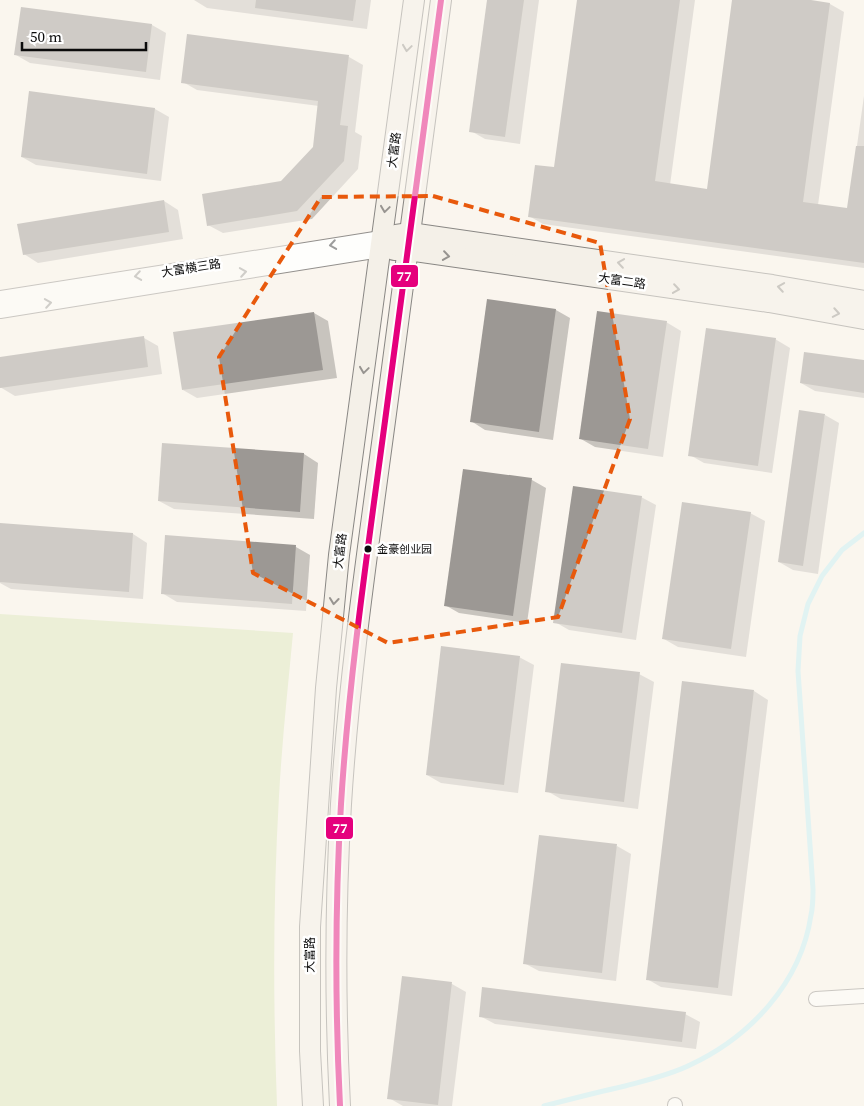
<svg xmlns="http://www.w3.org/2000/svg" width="864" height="1106" viewBox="0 0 864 1106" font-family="'Source Serif 4','Noto Sans SC',serif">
<rect width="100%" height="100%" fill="#faf5ee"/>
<path fill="#dbe7ba" d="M 0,614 L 293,633 C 288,687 282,741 279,796 C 273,899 273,1003 277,1106 L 0,1106 Z"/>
<g fill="#0003">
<path d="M 194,0 L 371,0 L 367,29 L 207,8 Z"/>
<path d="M 489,0 L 539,0 L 520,144 L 485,139 L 471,131 Z"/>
<path d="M 578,0 L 695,0 L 670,185 L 708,190 L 734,0 L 802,0 L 830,4 L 844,12 L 818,205 L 848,209 L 864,96 L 864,268 L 543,224 L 529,216 L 555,169 Z"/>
<path d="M 152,25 L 166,33 L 160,80 L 30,63 L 16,55 Z"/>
<path d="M 189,36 L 349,57 L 363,65 L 355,132 L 362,136 L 358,169 L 312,219 L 223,233 L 208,225 L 282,182 L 314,147 L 319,106 L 197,90 L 183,82 Z"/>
<path d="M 30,93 L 155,109 L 169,117 L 161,181 L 36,165 L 22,157 Z"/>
<path d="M 164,201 L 178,210 L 183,239 L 38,263 L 24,254 Z"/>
<path d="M 488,301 L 556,310 L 570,318 L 553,440 L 485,430 L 471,421 Z"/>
<path d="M 314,313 L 328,321 L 337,378 L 197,398 L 183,390 Z"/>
<path d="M 666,322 L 681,331 L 663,457 L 595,447 L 581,439 Z"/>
<path d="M 144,338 L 158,346 L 162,374 L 15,396 L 0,387 L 0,358 Z"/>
<path d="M 775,339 L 790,348 L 772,473 L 704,463 L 690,455 Z"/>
<path d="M 864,362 L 864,398 L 815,391 L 801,383 Z"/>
<path d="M 825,415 L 839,423 L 818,574 L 793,570 L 779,562 Z"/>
<path d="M 163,444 L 304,454 L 318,463 L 314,519 L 174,509 L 159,501 Z"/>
<path d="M 464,470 L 532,480 L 546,488 L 527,623 L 459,613 L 445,605 Z"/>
<path d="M 641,497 L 656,505 L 636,640 L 569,630 L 555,622 Z"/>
<path d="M 750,513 L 765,521 L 746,657 L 678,647 L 664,639 Z"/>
<path d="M 133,534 L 147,543 L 143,599 L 11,589 L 0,583 L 0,539 Z"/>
<path d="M 296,547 L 310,555 L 306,611 L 177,602 L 162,593 Z"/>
<path d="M 519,657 L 534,665 L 518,793 L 441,783 L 427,775 Z"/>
<path d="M 639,674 L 654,682 L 638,809 L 561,799 L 547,791 Z"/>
<path d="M 754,691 L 768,700 L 732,996 L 661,987 L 647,979 Z"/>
<path d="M 617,846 L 631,854 L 616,981 L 539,971 L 524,963 Z"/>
<path d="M 403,978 L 452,984 L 466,992 L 452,1106 L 403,1106 L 389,1098 Z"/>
<path d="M 685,1014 L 700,1022 L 696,1049 L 495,1024 L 480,1016 Z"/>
</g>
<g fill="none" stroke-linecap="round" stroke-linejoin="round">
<path stroke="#c3eff6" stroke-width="5" d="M 544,1106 C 571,1099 598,1092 625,1086 C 647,1080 670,1075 690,1065 C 750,1037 801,983 811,915 C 813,907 813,898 813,889 L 798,671 L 800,636 L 808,604 L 822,576 L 842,550 L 864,533"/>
</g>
<g fill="#9c9894">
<path d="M 256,0 L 356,0 L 353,21 L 255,8 Z"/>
<path d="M 487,0 L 524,0 L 505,137 L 469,132 Z"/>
<path d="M 577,0 L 680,0 L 655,181 L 707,189 L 732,0 L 811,0 L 830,3 L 803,202 L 847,208 L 856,146 L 864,146 L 864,263 L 528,217 L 535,165 L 554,167 Z"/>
<path d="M 21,7 L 152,24 L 146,72 L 14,55 Z"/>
<path d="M 187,34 L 349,55 L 340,125 L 348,126 L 344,161 L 297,211 L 207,226 L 202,194 L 281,181 L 313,147 L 318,101 L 181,83 Z"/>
<path d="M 29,91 L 155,108 L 147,174 L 21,157 Z"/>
<path d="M 164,200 L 169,232 L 23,255 L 17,224 Z"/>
<path d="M 487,299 L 556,309 L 539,432 L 470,422 Z"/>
<path d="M 597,311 L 667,321 L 648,449 L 579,439 Z"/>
<path d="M 314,312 L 323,370 L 182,390 L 173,332 Z"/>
<path d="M 706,328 L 776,338 L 758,466 L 688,456 Z"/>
<path d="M 144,336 L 148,367 L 0,388 L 0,357 Z"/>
<path d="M 804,352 L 864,360 L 864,393 L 800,383 Z"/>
<path d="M 799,410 L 825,414 L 803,566 L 778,562 Z"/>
<path d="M 162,443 L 304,453 L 300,512 L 158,501 Z"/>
<path d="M 463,469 L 532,478 L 513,616 L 444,606 Z"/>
<path d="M 573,486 L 642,496 L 622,633 L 553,623 Z"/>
<path d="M 682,502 L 751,512 L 731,649 L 662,639 Z"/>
<path d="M 0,523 L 133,533 L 129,592 L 0,582 Z"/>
<path d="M 165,535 L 296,545 L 292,604 L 161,594 Z"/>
<path d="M 441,646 L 520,656 L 504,785 L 426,775 Z"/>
<path d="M 561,663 L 640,672 L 624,802 L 545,792 Z"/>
<path d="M 682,681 L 754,690 L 718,988 L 646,980 Z"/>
<path d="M 539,835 L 617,844 L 602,973 L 523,964 Z"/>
<path d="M 402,976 L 452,982 L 438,1105 L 387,1099 Z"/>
<path d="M 482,987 L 686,1012 L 682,1042 L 479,1017 Z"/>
</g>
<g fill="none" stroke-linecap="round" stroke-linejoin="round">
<g stroke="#93908d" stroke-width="16">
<g id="street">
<path d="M 0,298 L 381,238"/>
<path d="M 0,311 L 380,250"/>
<path d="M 816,999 L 864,996"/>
<path d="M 675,1105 L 675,1106"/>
</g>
</g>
<g stroke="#898784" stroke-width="22">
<g id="secondary">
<path d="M 396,235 L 410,233 L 772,285 L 864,301"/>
<path d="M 394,250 L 408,250 L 769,302 L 864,319"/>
<path d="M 313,1106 L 310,1051 L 310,927 L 326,688 L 339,555 L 414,0"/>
<path d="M 340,1106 C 335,1006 335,905 341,804 C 349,676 368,548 385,421 C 404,281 422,140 441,0"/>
</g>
</g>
<use href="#street" stroke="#fefefc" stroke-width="14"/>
<use href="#secondary" stroke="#f4f0e8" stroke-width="20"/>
<g stroke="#fff" stroke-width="10">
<path id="bus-1" d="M 340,1106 C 335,1006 335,905 341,804 C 349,676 368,548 385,421 C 404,281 422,140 441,0"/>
</g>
<use href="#bus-1" stroke="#e5007d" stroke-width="6"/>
</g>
<defs><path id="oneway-chevron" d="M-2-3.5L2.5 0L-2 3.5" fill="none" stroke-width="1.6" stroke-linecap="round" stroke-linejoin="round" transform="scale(1.25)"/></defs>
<g stroke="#979490">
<use href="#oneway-chevron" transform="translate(407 48) rotate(98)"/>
<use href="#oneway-chevron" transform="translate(385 209) rotate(98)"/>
<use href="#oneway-chevron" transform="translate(446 256) rotate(8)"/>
<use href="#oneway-chevron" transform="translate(621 263) rotate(-172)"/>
<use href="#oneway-chevron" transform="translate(781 287) rotate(-171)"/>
<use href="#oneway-chevron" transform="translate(676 289) rotate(8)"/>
<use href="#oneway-chevron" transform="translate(836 313) rotate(10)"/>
<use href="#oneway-chevron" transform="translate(364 370) rotate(98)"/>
<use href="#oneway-chevron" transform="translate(334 601) rotate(96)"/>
</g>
<g stroke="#9d9d9c">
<use href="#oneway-chevron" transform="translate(333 245) rotate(171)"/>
<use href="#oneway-chevron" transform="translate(243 272) rotate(-9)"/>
<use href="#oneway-chevron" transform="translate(138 276) rotate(171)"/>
<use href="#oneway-chevron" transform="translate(48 303) rotate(-9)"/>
</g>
<path d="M0 0H864V1106H0ZM 433,196 L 600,243 L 630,419 L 558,617 L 388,643 L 253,573 L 219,357 L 321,197 Z" fill="#faf5ee" fill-opacity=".55" fill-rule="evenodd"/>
<path fill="none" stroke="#e8590c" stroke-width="4" stroke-dasharray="10 6" stroke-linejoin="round" d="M 433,196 L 600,243 L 630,419 L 558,617 L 388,643 L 253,573 L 219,357 L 321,197 Z"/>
<circle fill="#0b0b0b" stroke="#fff" stroke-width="2" cx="368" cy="549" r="4.5"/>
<g text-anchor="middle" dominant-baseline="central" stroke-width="5" stroke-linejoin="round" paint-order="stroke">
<g font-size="11" fill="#0b0b0b" stroke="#fff" text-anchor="start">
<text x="377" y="549">金豪创业园</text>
</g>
<g font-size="12" fill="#0b0b0b" stroke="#fff">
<text transform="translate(394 150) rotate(-82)">大富路</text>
<text transform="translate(191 268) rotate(-9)">大富横三路</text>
<text transform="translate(622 281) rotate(8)">大富二路</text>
<text transform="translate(340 551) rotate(-83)">大富路</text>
<text transform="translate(310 955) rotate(-90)">大富路</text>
</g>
</g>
<g stroke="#fff" stroke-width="2">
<rect x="390" y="264" width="29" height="24" rx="5" fill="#e5007d"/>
<rect x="325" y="816" width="29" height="24" rx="5" fill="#e5007d"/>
</g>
<g font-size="14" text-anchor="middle" font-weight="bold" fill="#fff">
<text x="404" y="281">77</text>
<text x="340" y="833">77</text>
</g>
<path d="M22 42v8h124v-8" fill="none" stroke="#0b0b0b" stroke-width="2.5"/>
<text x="30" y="42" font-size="15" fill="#0b0b0b" stroke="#ffffff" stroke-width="4" paint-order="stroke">50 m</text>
</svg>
